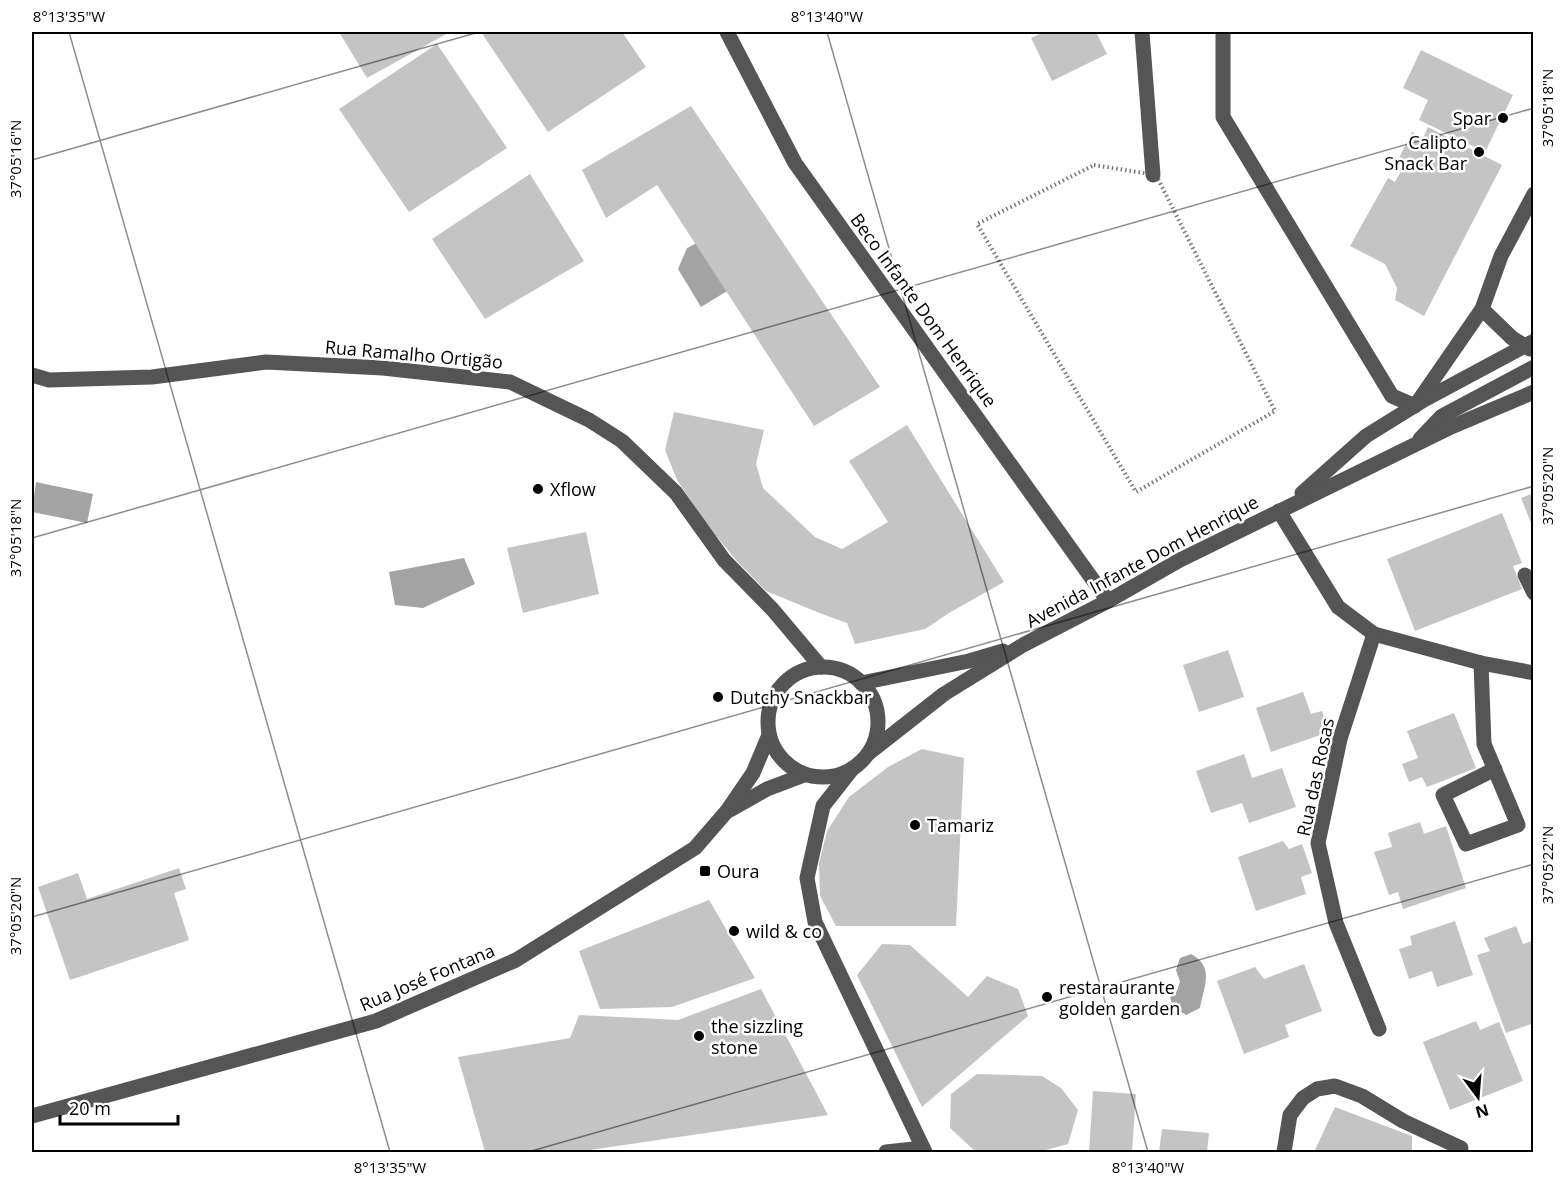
<svg xmlns="http://www.w3.org/2000/svg" width="1565" height="1184" viewBox="0 0 1565 1184" font-family="'Open Sans',sans-serif">
<rect width="100%" height="100%" fill="#fff"/>
<g fill="#a3a3a3">
<path d="M 708,237 L 737,285 L 701,307 L 678,269 L 687,248 Z"/>
<path d="M 36,482 L 93,494 L 87,523 L 32,512 Z"/>
<path d="M 464,558 L 475,584 L 423,608 L 395,605 L 389,572 Z"/>
<path d="M 1191,954 C 1215,967 1204,986 1200,1008 L 1186,1015 L 1173,1007 L 1170,997 L 1177,991 L 1180,982 L 1176,970 L 1180,958 Z"/>
</g>
<g fill="#c4c4c4">
<path d="M 339,32 L 450,32 L 367,78 Z"/>
<path d="M 481,32 L 622,32 L 646,67 L 548,132 Z"/>
<path d="M 1044,32 L 1096,32 L 1107,54 L 1052,81 L 1031,38 Z"/>
<path d="M 437,44 L 507,148 L 409,212 L 339,109 Z"/>
<path d="M 1421,50 L 1513,95 L 1485,152 L 1419,120 L 1428,100 L 1403,88 Z"/>
<path d="M 691,106 L 880,387 L 814,426 L 657,185 L 606,218 L 582,170 Z"/>
<path d="M 1428,127 L 1502,165 L 1424,316 L 1395,300 L 1397,288 L 1385,264 L 1350,246 L 1388,178 L 1395,182 L 1404,166 L 1399,158 L 1412,132 L 1423,138 Z"/>
<path d="M 530,174 L 584,261 L 485,319 L 432,239 Z"/>
<path d="M 674,412 L 764,430 L 756,464 L 763,488 L 815,537 L 842,549 L 888,522 L 849,461 L 907,425 L 1004,582 L 949,613 L 925,629 L 855,644 L 847,623 L 822,614 L 766,591 L 736,560 L 707,525 L 677,480 L 665,450 Z"/>
<path d="M 1534,493 L 1534,528 L 1533,528 L 1521,498 Z"/>
<path d="M 1502,513 L 1522,563 L 1513,566 L 1522,589 L 1415,631 L 1387,559 Z"/>
<path d="M 586,532 L 599,594 L 523,613 L 507,548 Z"/>
<path d="M 1228,650 L 1244,697 L 1199,712 L 1183,665 Z"/>
<path d="M 1303,692 L 1311,714 L 1322,711 L 1329,732 L 1271,752 L 1256,708 Z"/>
<path d="M 1454,713 L 1476,768 L 1427,787 L 1422,777 L 1409,782 L 1402,764 L 1418,758 L 1407,731 Z"/>
<path d="M 922,749 L 964,758 L 956,926 L 836,926 L 820,896 L 819,863 L 827,831 L 849,797 L 888,767 Z"/>
<path d="M 1244,754 L 1252,778 L 1282,768 L 1296,807 L 1249,823 L 1242,803 L 1211,813 L 1196,771 Z"/>
<path d="M 1420,822 L 1424,834 L 1446,826 L 1466,888 L 1403,909 L 1398,892 L 1389,895 L 1374,852 L 1392,847 L 1388,833 Z"/>
<path d="M 1283,841 L 1289,849 L 1302,844 L 1312,873 L 1301,877 L 1306,894 L 1256,911 L 1238,857 Z"/>
<path d="M 179,868 L 186,889 L 174,893 L 189,940 L 70,980 L 38,887 L 78,873 L 87,899 Z"/>
<path d="M 709,900 L 755,978 L 672,1007 L 600,1009 L 579,951 Z"/>
<path d="M 1455,921 L 1473,975 L 1437,987 L 1432,971 L 1409,979 L 1399,949 L 1412,945 L 1410,936 Z"/>
<path d="M 1516,926 L 1523,944 L 1534,940 L 1534,1008 L 1532,1009 L 1534,1023 L 1506,1033 L 1477,955 L 1490,951 L 1484,938 Z"/>
<path d="M 882,944 L 910,945 L 968,997 L 987,976 L 1018,989 L 1028,1016 L 922,1107 L 857,975 Z"/>
<path d="M 1304,964 L 1322,1011 L 1285,1025 L 1289,1037 L 1244,1054 L 1217,981 L 1255,967 L 1264,979 Z"/>
<path d="M 761,989 L 828,1115 L 576,1152 L 485,1152 L 458,1057 L 570,1038 L 579,1015 L 678,1020 Z"/>
<path d="M 1476,1021 L 1480,1030 L 1499,1022 L 1523,1081 L 1450,1110 L 1423,1042 Z"/>
<path d="M 977,1074 L 1042,1076 L 1061,1088 L 1078,1110 L 1068,1144 L 1038,1152 L 976,1152 L 950,1128 L 951,1094 Z"/>
<path d="M 1093,1091 L 1136,1094 L 1132,1152 L 1089,1152 Z"/>
<path d="M 1335,1107 L 1412,1136 L 1412,1152 L 1314,1152 Z"/>
<path d="M 1162,1129 L 1209,1133 L 1207,1152 L 1159,1152 Z"/>
</g>
<g fill="none" stroke-linecap="round" stroke-linejoin="round">
<path stroke="#777" stroke-width="4" stroke-dasharray="1.5 3" stroke-linecap="butt" d="M 1094,165 L 1156,175 L 1275,411 L 1136,492 L 977,224 Z"/>
<g stroke="#555" stroke-width="15">
<path d="M 727,32 L 795,163 L 1108,601"/>
<path d="M 1142,32 L 1153,175"/>
<path d="M 1223,32 L 1223,117 L 1392,396 L 1415,406 L 1482,309 L 1501,256 L 1534,194"/>
<path d="M 1482,309 L 1512,338 L 1530,349"/>
<path d="M 32,375 L 49,380 L 152,377 L 266,362 L 383,368 L 510,382 L 589,420 L 622,441 L 676,493 L 724,560 L 773,610 L 821,667"/>
<path d="M 1420,439 L 1442,416 L 1534,367"/>
<path d="M 1302,493 L 1366,436 L 1424,400 L 1534,341"/>
<path d="M 1279,511 L 1338,607 L 1374,634 L 1481,663 L 1534,673"/>
<path d="M 1525,575 L 1534,593"/>
<path d="M 1374,634 L 1340,739 L 1318,843 L 1336,923 L 1379,1029"/>
<path d="M 1481,663 L 1484,744 L 1518,825 L 1466,844 L 1443,795 L 1495,769"/>
<circle cx="823" cy="722" r="55"/>
<path d="M 861,683 L 969,661 L 1003,651"/>
<path d="M 870,752 L 944,694 L 1023,645 L 1108,601 L 1180,560 L 1451,427 L 1534,392"/>
<path d="M 852,769 L 823,806 L 807,878 L 815,922 L 925,1152"/>
<path d="M 730,810 L 767,789 L 804,775"/>
<path d="M 32,1116 L 376,1021 L 516,960 L 695,848 L 727,811 L 753,773 L 769,735"/>
<path d="M 886,1152 L 923,1148"/>
<path d="M 1284,1152 L 1290,1115 L 1303,1098 L 1317,1089 L 1335,1086 L 1362,1096 L 1403,1121 L 1461,1148"/>
</g>
</g>
<path fill="none" stroke="#000" stroke-width="1.5" stroke-opacity="0.45" d="M 69,32 L 390,1152M 827,32 L 1148,1152M 32,160 L 479,32M 32,538 L 1534,108M 32,917 L 1534,486M 528,1152 L 1534,864"/>
<g fill="#000" stroke="#fff" stroke-width="2">
<circle cx="1503" cy="118" r="6"/>
<circle cx="1479" cy="152" r="6"/>
<circle cx="538" cy="489" r="6"/>
<circle cx="718" cy="697" r="6"/>
<circle cx="915" cy="825" r="6"/>
<rect x="699" y="865" width="12" height="12" rx="3"/>
<circle cx="734" cy="931" r="6"/>
<circle cx="1047" cy="997" r="6"/>
<circle cx="699" cy="1036" r="6"/>
</g>
<g text-anchor="middle" dominant-baseline="central" stroke-width="5" stroke-linejoin="round" paint-order="stroke">
<g font-size="18" fill="#000" stroke="#fff" text-anchor="start">
<text x="1491" y="118" text-anchor="end">Spar</text>
<text x="1467" y="142" text-anchor="end">Calipto<tspan x="1467" dy="21">Snack Bar</tspan></text>
<text x="550" y="489">Xflow</text>
<text x="730" y="697">Dutchy Snackbar</text>
<text x="927" y="825">Tamariz</text>
<text x="717" y="871">Oura</text>
<text x="746" y="931">wild &amp; co</text>
<text x="1059" y="987">restaraurante<tspan x="1059" dy="21">golden garden</tspan></text>
<text x="711" y="1026">the sizzling<tspan x="711" dy="21">stone</tspan></text>
</g>
<g font-size="18" fill="#000" stroke="#fff">
<text transform="translate(924 310) rotate(54)">Beco Infante Dom Henrique</text>
<text transform="translate(414 354) rotate(5)">Rua Ramalho Ortigão</text>
<text transform="translate(1142 561) rotate(-28)">Avenida Infante Dom Henrique</text>
<text transform="translate(1315 777) rotate(-78)">Rua das Rosas</text>
<text transform="translate(427 977) rotate(-23)">Rua José Fontana</text>
</g>
</g>
<rect width="1565" height="1184" fill="none" stroke="#ffffff" stroke-width="66"/>
<g transform="translate(1478 1097) rotate(164)" stroke="#ffffff" stroke-width="4.5" paint-order="stroke">
<path d="M0-4.5L10 22L0 15L-10 22Z" fill="#000000"/>
<text y="-9" font-size="16" font-weight="bold" text-anchor="middle" fill="#000000">N</text>
</g>
<path d="M60 1115v9h118v-9" fill="none" stroke="#000000" stroke-width="3"/>
<text x="69" y="1115" font-size="18" fill="#000000" stroke="#ffffff" stroke-width="4.5" paint-order="stroke">20 m</text>
<rect x="33" y="33" width="1499" height="1118" fill="none" stroke="#000" stroke-width="2"/>
<g font-size="15" text-anchor="middle" fill="#000">
<text x="69" y="22">8°13'35"W</text>
<text x="827" y="22">8°13'40"W</text>
<text transform="translate(1548 108) rotate(-90)" y="5">37°05'18"N</text>
<text transform="translate(16 159) rotate(-90)" y="5">37°05'16"N</text>
<text transform="translate(1548 486) rotate(-90)" y="5">37°05'20"N</text>
<text transform="translate(16 538) rotate(-90)" y="5">37°05'18"N</text>
<text transform="translate(1548 865) rotate(-90)" y="5">37°05'22"N</text>
<text transform="translate(16 916) rotate(-90)" y="5">37°05'20"N</text>
<text x="390" y="1173">8°13'35"W</text>
<text x="1148" y="1173">8°13'40"W</text>
</g>
</svg>
